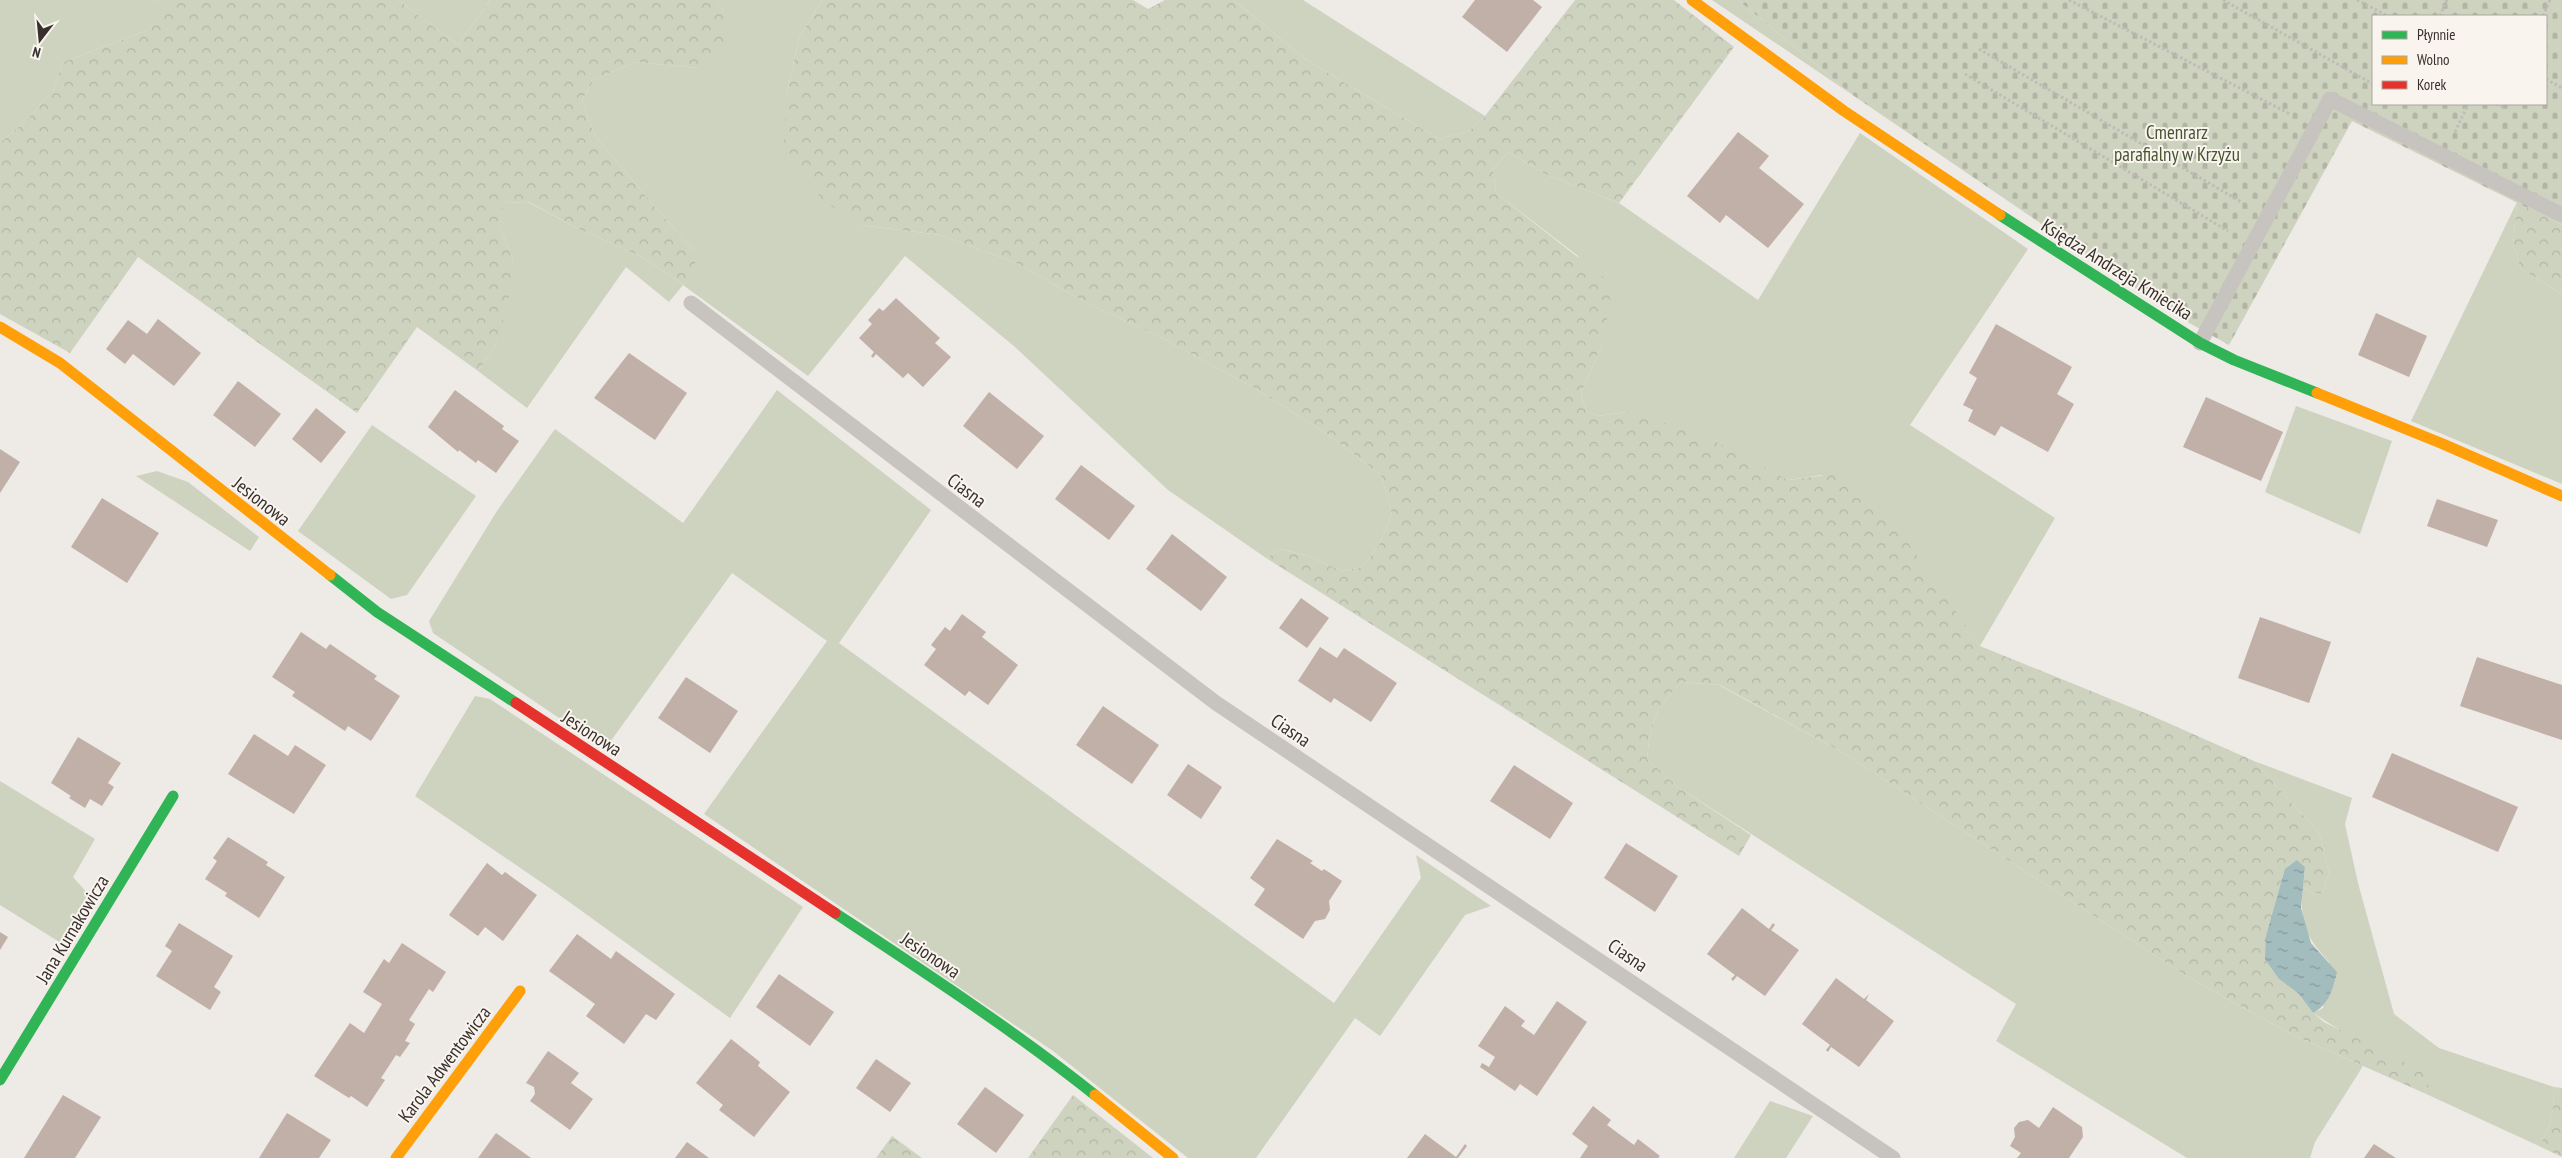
<svg xmlns="http://www.w3.org/2000/svg" width="2562" height="1158" viewBox="0 0 2562 1158" font-family="'PT Sans Narrow',sans-serif">
<defs>
<pattern id="forest-crowns" width="20" height="18" patternUnits="userSpaceOnUse" patternTransform="scale(1.25)"><rect width="20" height="18" fill="#ced3c0"/><path d="M2 6a3 3 0 1 1 6 0M12 15a3 3 0 1 1 6 0" fill="none" stroke="#b2b5a5"/></pattern>
<pattern id="cemetery-stones" width="16" height="16" patternUnits="userSpaceOnUse" patternTransform="scale(1.25)"><rect width="16" height="16" fill="#ced3c0"/><path d="M2 7V4a2 2 0 0 1 4 0v3zM10 15v-3a2 2 0 0 1 4 0v3z" fill="#b2b5a5"/></pattern>
<pattern id="water-ripples" width="26" height="14" patternUnits="userSpaceOnUse" patternTransform="scale(1.25)"><rect width="26" height="14" fill="#a3bcbd"/><path d="M2 4q2-2 4 0t4 0M15 11q2-2 4 0t4 0" fill="none" stroke="#86999a"/></pattern>
</defs>
<rect width="100%" height="100%" fill="#eeeae5"/>
<g fill="#ced3c0">
<path d="M 0,0 L 154,0 L 165,6 L 148,30 L 63,62 L 53,91 L 26,121 L 0,143 Z"/>
<path d="M 398,0 L 490,0 L 458,45 Z"/>
<path d="M 717,0 L 822,0 L 799,38 L 786,98 L 861,225 L 940,235 L 1016,263 L 1087,303 L 1164,339 L 1256,389 L 1327,434 L 1381,475 L 1392,514 L 1379,545 L 1362,567 L 1342,571 L 1308,556 L 1280,549 L 1266,558 L 1168,490 L 1015,347 L 905,256 L 808,376 L 683,285 L 669,302 L 626,267 L 527,408 L 478,371 L 496,344 L 513,259 L 499,224 L 503,203 L 528,202 L 577,228 L 642,257 L 683,284 L 695,252 L 654,206 L 594,134 L 582,100 L 594,80 L 635,62 L 698,68 L 723,12 Z"/>
<path d="M 1234,0 L 1303,0 L 1485,116 L 1469,131 L 1439,139 L 1305,59 Z"/>
<path d="M 1712,0 L 1738,0 L 1854,96 Z"/>
<path d="M 1860,133 L 2028,249 L 1910,425 L 2055,518 L 1980,646 L 1951,606 L 1822,475 L 1788,480 L 1745,459 L 1627,412 L 1598,416 L 1586,411 L 1581,393 L 1604,340 L 1578,256 L 1496,193 L 1493,169 L 1508,152 L 1547,175 L 1619,203 L 1758,300 Z"/>
<path d="M 2517,202 L 2513,245 L 2521,269 L 2562,294 L 2562,484 L 2411,421 Z"/>
<path d="M 777,390 L 931,510 L 839,643 L 1334,1003 L 1421,878 L 1416,855 L 1491,906 L 1465,915 L 1380,1036 L 1355,1018 L 1256,1158 L 1188,1158 L 1053,1051 L 704,814 L 827,641 L 732,573 L 605,749 L 433,633 L 429,621 L 497,511 L 555,429 L 683,523 Z"/>
<path d="M 2296,406 L 2392,441 L 2360,534 L 2265,492 Z"/>
<path d="M 372,425 L 476,496 L 407,595 L 391,599 L 298,531 Z"/>
<path d="M 157,471 L 188,482 L 259,537 L 250,551 L 136,476 Z"/>
<path d="M 1681,682 L 1719,685 L 1845,754 L 2188,977 L 2291,1034 L 2363,1066 L 2315,1142 L 2310,1158 L 2187,1158 L 1996,1041 L 2016,1004 L 1678,787 L 1647,759 L 1649,739 L 1658,709 Z"/>
<path d="M 475,696 L 490,699 L 803,907 L 730,1018 L 554,891 L 415,796 Z"/>
<path d="M 2254,761 L 2352,798 L 2345,824 L 2358,883 L 2394,1014 L 2439,1048 L 2554,1087 C 2554,1110 2552,1126 2539,1146 L 2424,1093 L 2429,1087 L 2313,1013 L 2323,1008 L 2329,962 C 2306,937 2299,922 2303,887 L 2313,894 L 2322,893 L 2329,873 L 2319,833 Z"/>
<path d="M 0,781 L 95,839 L 73,877 L 88,894 L 61,943 L 0,905 Z"/>
<path d="M 1770,1101 L 1813,1116 L 1786,1158 L 1734,1158 Z"/>
</g>
<g fill="url(#forest-crowns)">
<path d="M 154,0 L 398,0 L 458,45 L 490,0 L 717,0 L 723,12 L 725,52 L 698,68 L 635,62 L 594,80 L 582,100 L 594,134 L 654,206 L 695,252 L 695,269 L 683,284 L 642,257 L 577,228 L 529,202 L 504,203 L 499,224 L 513,259 L 508,304 L 496,344 L 478,371 L 417,327 L 357,413 L 138,257 L 70,353 L 0,314 L 0,143 L 26,121 L 53,91 L 63,62 L 148,30 L 164,6 Z"/>
<path d="M 822,0 L 1133,0 L 1148,9 L 1165,0 L 1234,0 L 1305,59 L 1439,139 L 1469,131 L 1485,116 L 1575,0 L 1674,0 L 1734,47 L 1619,203 L 1547,175 L 1508,152 L 1493,169 L 1496,193 L 1612,284 L 1604,340 L 1581,393 L 1586,411 L 1598,416 L 1627,412 L 1695,431 L 1788,480 L 1842,473 L 1890,517 L 1980,646 L 2150,715 L 2254,761 L 2319,833 L 2329,873 L 2322,893 L 2313,894 L 2303,887 L 2305,867 L 2297,860 L 2279,979 L 2299,994 L 2313,1013 L 2324,1022 L 2422,1071 L 2429,1087 L 2424,1093 L 2291,1034 L 2188,977 L 1845,754 L 1720,685 L 1681,682 L 1658,709 L 1649,739 L 1647,759 L 1678,787 L 1751,835 L 1739,856 L 1266,558 L 1280,549 L 1308,556 L 1342,571 L 1362,567 L 1379,545 L 1392,514 L 1381,475 L 1327,434 L 1256,389 L 1164,339 L 1087,303 L 1016,263 L 940,235 L 861,225 L 822,200 L 784,145 L 786,98 L 799,38 Z"/>
<path d="M 2517,202 L 2562,225 L 2562,294 L 2521,269 L 2513,245 Z"/>
<path d="M 2554,1087 L 2562,1088 L 2562,1157 L 2539,1146 C 2552,1126 2554,1110 2554,1087 Z"/>
<path d="M 1073,1095 L 1153,1158 L 1028,1158 Z"/>
<path d="M 892,1136 L 922,1158 L 876,1158 Z"/>
</g>
<path fill="url(#cemetery-stones)" fill-rule="evenodd" d="M 1738,0 L 2562,0 L 2562,225 L 2352,121 L 2229,345 L 2175,315 L 1854,96 ZM 2373,16 L 2546,16 L 2546,104 L 2373,104 Z"/>
<path fill="url(#water-ripples)" d="M 2297,860 L 2305,867 L 2301,908 L 2311,943 L 2337,972 C 2333,988 2329,1005 2313,1013 L 2299,994 L 2279,979 L 2265,959 L 2266,936 L 2285,869 Z"/>
<g fill="#c0b0a8">
<path d="M 1475,0 L 1533,0 L 1542,7 L 1507,52 L 1462,17 Z"/>
<path d="M 1738,132 L 1769,156 L 1759,168 L 1804,204 L 1768,248 L 1726,215 L 1720,223 L 1687,196 Z"/>
<path d="M 896,298 L 940,338 L 935,343 L 951,357 L 923,387 L 908,373 L 903,378 L 876,354 L 873,358 L 871,356 L 874,352 L 859,338 L 872,324 L 868,320 L 879,308 L 883,311 Z"/>
<path d="M 2376,313 L 2427,336 L 2409,377 L 2358,355 Z"/>
<path d="M 158,319 L 201,353 L 174,386 L 133,354 L 125,364 L 106,349 L 128,320 L 147,334 Z"/>
<path d="M 1996,324 L 2072,367 L 2057,394 L 2074,404 L 2048,452 L 2001,426 L 1995,436 L 1968,421 L 1973,410 L 1963,405 L 1977,378 L 1969,373 Z"/>
<path d="M 629,353 L 687,393 L 655,440 L 594,398 Z"/>
<path d="M 238,381 L 281,414 L 255,447 L 213,415 Z"/>
<path d="M 455,390 L 504,426 L 502,429 L 519,441 L 496,473 L 478,460 L 476,463 L 459,450 L 458,452 L 428,427 Z"/>
<path d="M 989,392 L 1044,436 L 1017,469 L 963,426 Z"/>
<path d="M 2206,397 L 2283,432 L 2261,481 L 2183,447 Z"/>
<path d="M 316,408 L 346,432 L 321,463 L 292,439 Z"/>
<path d="M 0,449 L 20,462 L 0,493 Z"/>
<path d="M 1081,465 L 1135,506 L 1109,540 L 1055,499 Z"/>
<path d="M 102,498 L 159,533 L 127,583 L 71,547 Z"/>
<path d="M 2437,499 L 2498,520 L 2487,547 L 2427,526 Z"/>
<path d="M 1172,534 L 1227,577 L 1201,611 L 1146,569 Z"/>
<path d="M 1301,598 L 1329,618 L 1307,648 L 1279,628 Z"/>
<path d="M 962,614 L 986,632 L 982,637 L 1018,665 L 988,705 L 969,691 L 965,696 L 924,665 L 936,649 L 931,645 L 945,627 L 950,631 Z"/>
<path d="M 2260,617 L 2331,642 L 2309,703 L 2238,678 Z"/>
<path d="M 301,632 L 326,649 L 330,644 L 377,676 L 374,679 L 400,696 L 371,741 L 348,726 L 345,731 L 292,696 L 295,692 L 272,677 Z"/>
<path d="M 1320,647 L 1337,658 L 1344,648 L 1397,683 L 1371,722 L 1334,698 L 1331,703 L 1298,681 Z"/>
<path d="M 2477,657 L 2562,685 L 2562,740 L 2460,706 Z"/>
<path d="M 686,677 L 738,711 L 710,753 L 658,718 Z"/>
<path d="M 1103,706 L 1159,745 L 1132,784 L 1076,745 Z"/>
<path d="M 254,734 L 288,756 L 295,745 L 326,765 L 294,814 L 228,774 Z"/>
<path d="M 78,737 L 121,763 L 108,783 L 114,787 L 102,806 L 90,799 L 85,808 L 69,798 L 71,796 L 51,783 Z"/>
<path d="M 2392,753 L 2518,807 L 2498,852 L 2372,797 Z"/>
<path d="M 1188,764 L 1222,787 L 1201,819 L 1167,795 Z"/>
<path d="M 1514,765 L 1573,803 L 1550,839 L 1490,801 Z"/>
<path d="M 228,837 L 268,862 L 266,865 L 285,877 L 259,918 L 225,896 L 227,893 L 205,879 L 217,861 L 213,858 Z"/>
<path d="M 1277,839 L 1313,861 L 1310,863 L 1322,871 L 1324,869 L 1342,881 L 1329,901 L 1330,910 L 1325,919 L 1315,921 L 1303,939 L 1254,905 L 1265,889 L 1250,878 Z"/>
<path d="M 1626,843 L 1678,876 L 1655,912 L 1604,878 Z"/>
<path d="M 487,863 L 502,875 L 505,872 L 537,895 L 503,941 L 485,927 L 478,936 L 449,915 Z"/>
<path d="M 1742,908 L 1769,929 L 1773,923 L 1775,925 L 1771,930 L 1799,950 L 1765,996 L 1737,976 L 1733,981 L 1731,979 L 1735,975 L 1707,954 Z"/>
<path d="M 179,923 L 233,956 L 214,987 L 221,992 L 210,1010 L 156,976 L 172,951 L 165,946 Z"/>
<path d="M 0,932 L 8,937 L 0,950 Z"/>
<path d="M 577,934 L 611,959 L 616,951 L 675,994 L 656,1020 L 646,1014 L 624,1044 L 586,1016 L 595,1004 L 549,971 Z"/>
<path d="M 402,943 L 446,972 L 433,992 L 429,989 L 409,1020 L 415,1024 L 405,1041 L 410,1043 L 400,1057 L 396,1055 L 381,1078 L 385,1080 L 367,1107 L 351,1096 L 349,1098 L 314,1076 L 350,1023 L 364,1033 L 382,1004 L 363,992 L 384,959 L 389,963 Z"/>
<path d="M 779,974 L 834,1012 L 810,1046 L 756,1007 Z"/>
<path d="M 1836,978 L 1864,999 L 1869,994 L 1866,1000 L 1894,1021 L 1859,1067 L 1831,1047 L 1828,1052 L 1826,1050 L 1830,1045 L 1802,1024 Z"/>
<path d="M 1557,1001 L 1587,1022 L 1537,1096 L 1520,1084 L 1515,1091 L 1480,1067 L 1482,1063 L 1489,1067 L 1495,1057 L 1478,1046 L 1505,1006 L 1525,1021 L 1521,1026 L 1534,1035 Z"/>
<path d="M 731,1039 L 760,1062 L 758,1066 L 790,1092 L 754,1137 L 719,1110 L 723,1105 L 696,1083 Z"/>
<path d="M 548,1051 L 579,1073 L 571,1083 L 593,1099 L 570,1130 L 530,1101 L 535,1094 L 534,1087 L 526,1083 Z"/>
<path d="M 876,1059 L 911,1083 L 890,1112 L 856,1088 Z"/>
<path d="M 985,1087 L 1024,1115 L 996,1153 L 957,1124 Z"/>
<path d="M 63,1095 L 101,1117 L 75,1158 L 24,1158 Z"/>
<path d="M 1593,1106 L 1611,1120 L 1607,1125 L 1634,1145 L 1638,1139 L 1660,1156 L 1658,1158 L 1580,1158 L 1588,1146 L 1572,1134 Z"/>
<path d="M 2053,1107 L 2082,1127 L 2083,1137 L 2069,1158 L 2017,1158 L 2021,1153 L 2010,1146 L 2015,1137 L 2014,1128 L 2019,1122 L 2028,1120 L 2039,1128 Z"/>
<path d="M 287,1113 L 331,1140 L 319,1158 L 259,1158 Z"/>
<path d="M 496,1133 L 531,1158 L 478,1158 Z"/>
<path d="M 1425,1134 L 1456,1157 L 1465,1144 L 1467,1146 L 1458,1158 L 1407,1158 Z"/>
<path d="M 687,1142 L 709,1158 L 675,1158 Z"/>
<path d="M 2374,1144 L 2396,1158 L 2364,1158 Z"/>
</g>
<g fill="none" stroke-linecap="round" stroke-linejoin="round">
<g stroke="#c0bbb6" stroke-width="3" stroke-dasharray="2.5 2.5" stroke-linecap="butt">
<path d="M 2069,0 L 2290,114"/>
<path d="M 2223,0 L 2373,84"/>
<path d="M 2357,0 L 2388,16"/>
<path d="M 2440,16 L 2447,0"/>
<path d="M 2543,16 L 2550,0"/>
<path d="M 1979,49 L 2243,203"/>
<path d="M 1965,74 L 2228,231"/>
<path d="M 2546,79 L 2562,88"/>
<path d="M 2496,104 L 2503,107 L 2504,104"/>
<path d="M 2455,132 L 2468,104"/>
</g>
<g stroke="#c7c3be" stroke-width="15">
<path d="M 691,303 L 1216,703 L 1893,1158"/>
<path d="M 2200,343 L 2330,99 L 2562,215"/>
</g>
<g stroke="#30b455" stroke-width="11">
<path d="M 2000,215 L 2200,343 L 2234,360 L 2317,393"/>
<path d="M 330,575 L 377,612 L 516,703"/>
<path d="M 835,913 C 923,971 1012,1029 1095,1095"/>
<path d="M 0,1080 L 173,796"/>
</g>
<g stroke="#ff9f0a" stroke-width="11">
<path d="M 1692,0 L 1844,111 L 2000,215"/>
<path d="M 0,327 L 60,363 L 330,575"/>
<path d="M 2317,393 L 2443,444 L 2562,496"/>
<path d="M 1095,1095 L 1173,1158"/>
<path d="M 396,1158 L 520,991"/>
</g>
<path stroke="#e5322d" stroke-width="11" d="M 516,703 L 835,913"/>
</g>
<g text-anchor="middle" dominant-baseline="central" stroke-width="4" stroke-linejoin="round" paint-order="stroke">
<g font-size="19" fill="#465431" stroke="#f9f4ee">
<text x="2177" y="132">Cmenrarz<tspan x="2177" dy="22">parafialny w Krzyżu</tspan></text>
</g>
<g font-size="19" fill="#38302c" stroke="#f9f4ee">
<text transform="translate(2117 269) rotate(32)">Księdza Andrzeja Kmiecika</text>
<text transform="translate(967 490) rotate(37)">Ciasna</text>
<text transform="translate(262 501) rotate(38)">Jesionowa</text>
<text transform="translate(1291 730) rotate(34)">Ciasna</text>
<text transform="translate(592 733) rotate(33)">Jesionowa</text>
<text transform="translate(72 929) rotate(-59)">Jana Kurnakowicza</text>
<text transform="translate(931 955) rotate(34)">Jesionowa</text>
<text transform="translate(1628 955) rotate(34)">Ciasna</text>
<text transform="translate(444 1064) rotate(-53)">Karola Adwentowicza</text>
</g>
</g>
<rect x="2372" y="15" width="175" height="90" fill="#f9f4ee" stroke="#aca6a0"/>
<rect x="2382" y="31" width="25" height="8" fill="#30b455" stroke="#aca6a0"/>
<text x="2417" y="40" font-size="15" fill="#38302c">Płynnie</text>
<rect x="2382" y="56" width="25" height="8" fill="#ff9f0a" stroke="#aca6a0"/>
<text x="2417" y="65" font-size="15" fill="#38302c">Wolno</text>
<rect x="2382" y="81" width="25" height="8" fill="#e5322d" stroke="#aca6a0"/>
<text x="2417" y="90" font-size="15" fill="#38302c">Korek</text>
<g transform="translate(40 40) rotate(196)" stroke="#f9f4ee" stroke-width="4" paint-order="stroke">
<path d="M0-4L9 19L0 12L-9 19Z" fill="#38302c"/>
<text y="-8" font-size="14" font-weight="bold" text-anchor="middle" fill="#38302c">N</text>
</g>
</svg>
